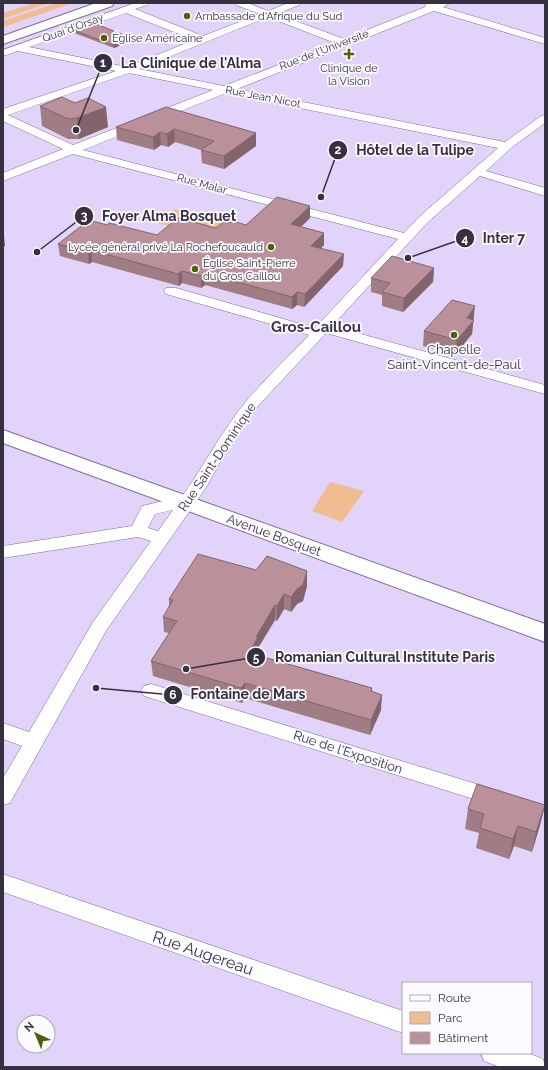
<svg xmlns="http://www.w3.org/2000/svg" width="548" height="1070" viewBox="0 0 548 1070" font-family="Raleway,sans-serif">
<rect width="100%" height="100%" fill="#e1d3f9"/>
<g fill="#f0bd92">
<path d="M 34,3 L 49,3 L 3,19 L 3,13 Z"/>
<path d="M 56,3 L 73,3 L 3,27 L 4,23 L 3,21 Z"/>
<path d="M 174,209 L 223,222 L 208,236 L 158,223 Z"/>
<path d="M 330,482 L 364,491 L 342,522 L 312,511 Z"/>
</g>
<g fill="none" stroke-linecap="round" stroke-linejoin="round">
<g stroke="#7b6e90" stroke-width="1">
<g id="street">
<path d="M 135,3 L 149,3 L 147,5 L 135,9 L 203,36 L 260,14 L 236,5 L 234,3 L 248,3 L 268,11 L 288,3 L 301,3 L 299,5 L 277,14 L 344,39 L 425,7 L 426,4 L 450,3 L 443,7 L 545,38 L 545,44 L 434,11 L 237,89 L 505,142 L 541,116 L 545,115 L 545,123 L 511,148 L 486,171 L 545,188 L 545,196 L 480,176 L 428,222 L 332,326 L 545,385 L 545,394 L 326,333 L 258,406 L 226,451 L 207,486 L 106,631 L 10,803 L 3,805 L 3,778 L 22,746 L 3,739 L 3,723 L 29,732 L 93,622 L 151,541 L 138,537 L 3,558 L 3,546 L 132,526 L 142,506 L 163,501 L 181,498 C 204,466 222,430 248,399 C 267,377 289,356 309,335 L 166,294 L 164,291 L 166,288 L 176,288 L 315,328 L 398,239 L 73,154 L 3,181 L 3,173 L 63,149 L 3,121 L 3,109 L 116,71 L 18,51 L 3,56 L 3,50 ZM 126,13 L 194,40 L 127,67 L 29,47 ZM 268,17 L 335,43 L 224,86 L 139,69 ZM 129,73 L 213,90 L 73,145 L 8,115 ZM 226,93 L 498,148 L 420,216 L 404,233 L 83,150 ZM 173,510 L 158,531 L 148,528 L 155,514 Z"/>
<path d="M 151,684 L 496,790 L 503,792 L 506,798 L 503,804 L 496,806 L 144,696 L 141,691 L 144,686 Z"/>
<path d="M 3,874 L 403,1011 L 403,1033 L 3,892 Z"/>
<path d="M 481,1053 L 528,1053 L 543,1059 L 545,1067 L 500,1067 L 484,1061 Z"/>
</g>
</g>
<g stroke="#7b6e90" stroke-width="2">
<g id="primary">
<path d="M 96,3 L 114,3 L 112,6 L 3,44 L 3,36 Z"/>
<path d="M 3,430 L 545,624 L 545,642 L 3,443 Z"/>
</g>
</g>
<use href="#street" fill="#fff" fill-rule="evenodd"/>
<use href="#primary" fill="#fff" fill-rule="evenodd"/>
</g>
<g fill="#a07c84">
<path d="M 73,30 L 131,38 L 131,41 L 114,48 L 74,33 Z"/>
<path d="M 40,106 L 108,127 L 79,139 L 68,139 L 42,126 Z"/>
<path d="M 166,107 L 256,133 L 256,146 L 224,169 L 202,163 L 201,150 L 175,142 L 168,147 L 161,145 L 154,150 L 117,140 L 116,127 Z"/>
<path d="M 310,218 L 301,227 L 324,233 L 324,245 L 321,248 L 343,266 L 304,307 L 297,305 L 292,309 L 205,285 L 201,288 L 182,283 L 179,286 L 92,262 L 89,264 L 60,256 L 58,244 L 107,225 L 157,235 L 216,228 L 228,223 L 246,225 Z"/>
<path d="M 434,268 L 433,282 L 403,312 L 382,306 L 382,295 L 371,292 L 371,278 Z"/>
<path d="M 473,320 L 472,334 L 455,355 L 423,346 L 424,331 Z"/>
<path d="M 256,570 L 307,571 L 307,586 L 303,601 L 297,604 L 291,612 L 284,609 L 277,621 L 275,620 L 258,648 L 258,653 L 257,655 L 372,688 L 372,692 L 381,710 L 370,735 L 245,698 L 242,703 L 153,676 L 151,661 L 169,633 L 164,632 L 163,617 L 169,607 L 169,599 Z"/>
<path d="M 545,805 L 540,825 L 532,852 L 514,846 L 509,859 L 476,848 L 479,833 L 465,829 L 468,809 Z"/>
</g>
<g fill="#82656c">
<path d="M 131,38 L 131,41 L 114,48 L 113,45 Z"/>
<path d="M 106,107 L 108,127 L 79,139 L 77,118 Z"/>
<path d="M 174,129 L 175,142 L 168,147 L 167,134 Z"/>
<path d="M 160,132 L 161,145 L 154,150 L 153,137 Z"/>
<path d="M 256,133 L 256,146 L 224,169 L 224,156 Z"/>
<path d="M 310,206 L 310,218 L 291,236 L 291,224 Z"/>
<path d="M 324,233 L 324,245 L 311,258 L 311,246 Z"/>
<path d="M 3,235 L 4,235 L 5,246 L 3,247 Z"/>
<path d="M 91,250 L 92,262 L 89,264 L 88,252 Z"/>
<path d="M 344,254 L 343,266 L 304,307 L 305,294 Z"/>
<path d="M 434,268 L 433,282 L 403,312 L 404,298 Z"/>
<path d="M 182,271 L 182,283 L 179,286 L 178,274 Z"/>
<path d="M 204,273 L 205,285 L 201,288 L 201,276 Z"/>
<path d="M 297,292 L 297,305 L 292,309 L 292,297 Z"/>
<path d="M 475,306 L 472,334 L 455,355 L 457,340 L 467,318 Z"/>
<path d="M 307,571 L 307,586 L 303,601 L 297,604 L 291,612 L 291,597 Z"/>
<path d="M 284,594 L 284,609 L 277,621 L 277,606 Z"/>
<path d="M 275,605 L 275,620 L 258,648 L 258,653 L 250,668 L 249,653 L 256,637 Z"/>
<path d="M 245,683 L 245,698 L 242,703 L 241,688 Z"/>
<path d="M 382,695 L 381,710 L 370,735 L 371,720 Z"/>
<path d="M 545,805 L 540,825 L 532,852 L 536,832 Z"/>
<path d="M 518,826 L 514,846 L 509,859 L 513,839 Z"/>
</g>
<g fill="#ba909a" stroke="#82656c">
<path d="M 94,23 L 131,38 L 113,45 L 73,30 Z"/>
<path d="M 62,97 L 75,103 L 88,98 L 106,107 L 77,118 L 70,119 L 66,118 L 40,106 Z"/>
<path d="M 166,107 L 256,133 L 224,156 L 201,150 L 214,141 L 174,129 L 167,134 L 160,132 L 153,137 L 116,127 Z"/>
<path d="M 277,197 L 310,206 L 291,224 L 324,233 L 311,246 L 344,254 L 305,294 L 297,292 L 292,297 L 204,273 L 201,276 L 182,271 L 178,274 L 91,250 L 88,252 L 58,244 L 89,220 L 107,225 L 109,223 L 157,235 L 178,218 L 216,228 L 223,222 L 228,223 L 233,221 L 246,225 Z"/>
<path d="M 392,256 L 434,268 L 404,298 L 382,292 L 390,283 L 371,278 Z"/>
<path d="M 452,300 L 475,306 L 467,318 L 474,320 L 457,340 L 424,331 Z"/>
<path d="M 198,554 L 256,570 L 267,556 L 307,571 L 303,585 L 297,589 L 291,597 L 284,594 L 277,606 L 275,605 L 256,637 L 258,637 L 249,653 L 372,688 L 371,691 L 382,695 L 371,720 L 245,683 L 241,688 L 151,661 L 177,621 L 163,617 L 173,600 L 169,599 Z"/>
<path d="M 477,784 L 545,805 L 536,832 L 518,826 L 513,839 L 480,828 L 484,814 L 468,809 Z"/>
</g>
<g fill="#4e6107" stroke="#fcfbff" stroke-width="1.5">
<circle cx="187" cy="16" r="4"/>
<circle cx="104" cy="38" r="4"/>
<path d="M347 48h4v4h4v4h-4v4h-4v-4h-4v-4h4z"/>
<circle cx="271" cy="247" r="4"/>
<circle cx="195" cy="269" r="4"/>
<circle cx="454" cy="335" r="4"/>
</g>
<g text-anchor="middle" dominant-baseline="central" stroke-width="3.5" stroke-linejoin="round" paint-order="stroke">
<g font-size="11" fill="#363140" stroke="#fcfbff" text-anchor="start">
<text x="195" y="16">Ambassade d'Afrique du Sud</text>
<text x="112" y="38">Église Américaine</text>
<text x="349" y="68" text-anchor="middle">Clinique de<tspan x="349" dy="13">la Vision</tspan></text>
<text x="263" y="247" text-anchor="end">Lycée général privé La Rochefoucauld</text>
<text x="203" y="263">Église Saint-Pierre<tspan x="203" dy="13">du Gros Caillou</tspan></text>
</g>
<g font-size="11" fill="#363140" stroke="#fcfbff">
<text transform="translate(73 28) rotate(-20)">Quai d'Orsay</text>
<text transform="translate(324 50) rotate(-21)">Rue de l'Université</text>
<text transform="translate(263 97) rotate(11)">Rue Jean Nicot</text>
<text transform="translate(202 184) rotate(15)">Rue Malar</text>
</g>
<g font-size="13" fill="#363140" stroke="#fcfbff">
<text x="454" y="349">Chapelle<tspan x="454" dy="15">Saint-Vincent-de-Paul</tspan></text>
</g>
<g font-size="13" fill="#363140" stroke="#fcfbff">
<text transform="translate(217 457) rotate(-56)">Rue Saint-Dominique</text>
<text transform="translate(274 535) rotate(20)">Avenue Bosquet</text>
<text transform="translate(348 752) rotate(18)">Rue de l'Exposition</text>
</g>
<g font-size="15" font-weight="bold" fill="#3e3350" stroke="#fcfbff">
<text x="316" y="327">Gros-Caillou</text>
</g>
<g font-size="16" fill="#363140" stroke="#fcfbff">
<text transform="translate(203 953) rotate(19)">Rue Augereau</text>
</g>
</g>
<path fill="none" stroke="#363140" stroke-width="1.5" d="M76 130L103 63M321 197L338 150M37 252L84 216M408 258L465 238M186 669L256 657M96 688L173 695"/>
<g fill="#363140" stroke="#fcfbff" stroke-width="1.5">
<circle cx="76" cy="130" r="4"/>
<circle cx="321" cy="197" r="4"/>
<circle cx="37" cy="252" r="4"/>
<circle cx="408" cy="258" r="4"/>
<circle cx="186" cy="669" r="4"/>
<circle cx="96" cy="688" r="4"/>
<circle cx="103" cy="63" r="10"/>
<circle cx="338" cy="150" r="10"/>
<circle cx="84" cy="216" r="10"/>
<circle cx="465" cy="238" r="10"/>
<circle cx="256" cy="657" r="10"/>
<circle cx="173" cy="695" r="10"/>
</g>
<g font-size="12" text-anchor="middle" font-weight="bold" fill="#fff">
<text x="103" y="67">1</text>
<text x="338" y="154">2</text>
<text x="84" y="220">3</text>
<text x="465" y="243">4</text>
<text x="256" y="662">5</text>
<text x="173" y="699">6</text>
</g>
<g font-size="14" text-anchor="middle" font-weight="bold" fill="#363140" stroke="#fcfbff" stroke-width="3.5" stroke-linejoin="round" paint-order="stroke">
<text x="191" y="68">La Clinique de l'Alma</text>
<text x="415" y="155">Hôtel de la Tulipe</text>
<text x="169" y="221">Foyer Alma Bosquet</text>
<text x="504" y="243">Inter 7</text>
<text x="385" y="662">Romanian Cultural Institute Paris</text>
<text x="248" y="699">Fontaine de Mars</text>
</g>
<rect width="548" height="1070" fill="none" stroke="#363140" stroke-width="8"/>
<rect x="402" y="982" width="130" height="72" fill="#fcfbff" stroke="#adaab3"/>
<rect x="410" y="995" width="20" height="6" fill="#ffffff" stroke="#adaab3"/>
<text x="438" y="1002" font-size="12" fill="#363140">Route</text>
<rect x="410" y="1012" width="20" height="12" fill="#f0bd92" stroke="#adaab3"/>
<text x="438" y="1022" font-size="12" fill="#363140">Parc</text>
<rect x="410" y="1032" width="20" height="12" fill="#ba909a" stroke="#adaab3"/>
<text x="438" y="1042" font-size="12" fill="#363140">Bâtiment</text>
<g transform="translate(36 1034) rotate(316)"><circle r="19" fill="#fcfbff" stroke="#adaab3"/>
<path d="M0-3L7 15L0 10L-7 15Z" fill="#4e6107"/>
<text y="-6" font-size="11" font-weight="bold" text-anchor="middle" fill="#363140">N</text>
</g>
</svg>
